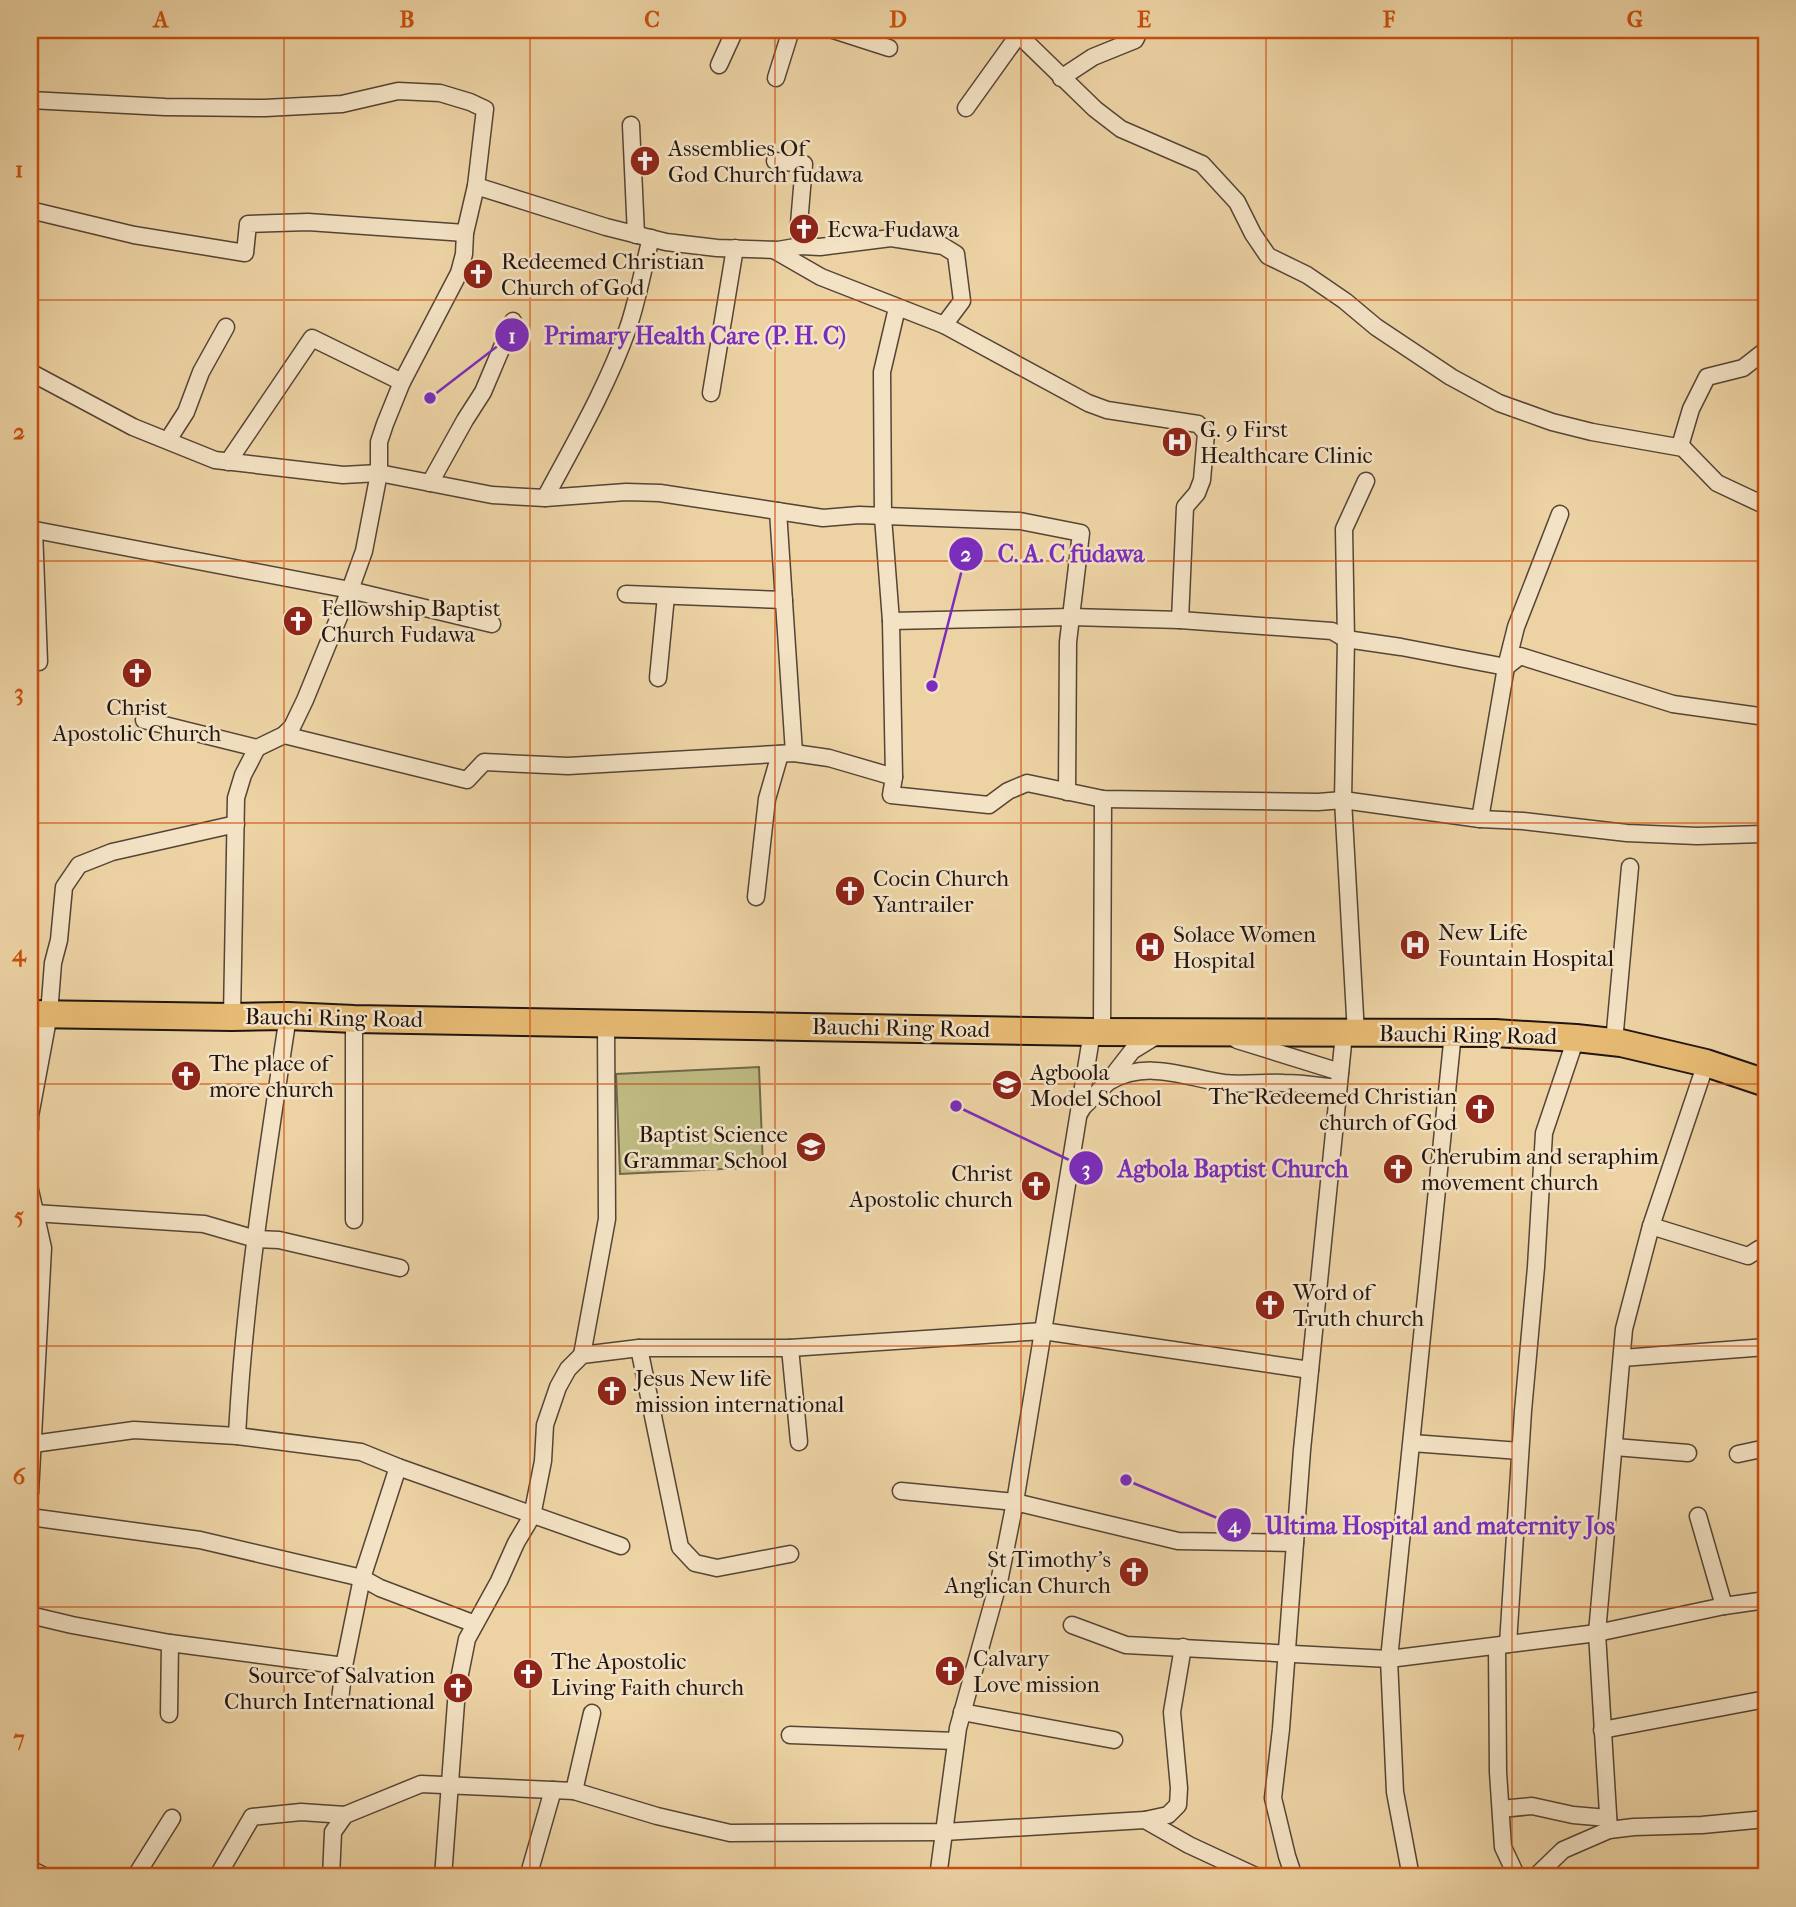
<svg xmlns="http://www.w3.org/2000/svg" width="1796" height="1907" viewBox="0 0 1796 1907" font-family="'IM FELL French Canon',serif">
<rect width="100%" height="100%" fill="#edd3a4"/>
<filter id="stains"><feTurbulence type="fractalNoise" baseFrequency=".00286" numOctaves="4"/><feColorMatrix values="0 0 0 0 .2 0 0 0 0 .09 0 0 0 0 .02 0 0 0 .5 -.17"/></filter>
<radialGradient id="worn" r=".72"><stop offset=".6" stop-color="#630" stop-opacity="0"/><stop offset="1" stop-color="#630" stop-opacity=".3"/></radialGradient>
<path fill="#bebb82" stroke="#70684a" stroke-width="2" d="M 759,1067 L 763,1167 L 620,1174 L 616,1074 Z"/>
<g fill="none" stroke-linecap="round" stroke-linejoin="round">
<g stroke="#554436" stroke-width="19">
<g id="minor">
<path d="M 833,30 L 889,48"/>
<path d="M 1011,30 L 1021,37 L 1095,109 L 1121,129 L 1202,164 L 1237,202 L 1253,234 L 1268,256 L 1307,275 L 1345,301 L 1376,327 L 1451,377 L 1499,403 L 1552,422 L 1592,432 L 1683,448 L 1717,483 L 1766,506"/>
<path d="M 719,65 L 735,30"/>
<path d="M 776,78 L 791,30"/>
<path d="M 1061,78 L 1093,57 L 1135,40 L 1140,30"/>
<path d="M 30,100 L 165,107 L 265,108 L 342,104 L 398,91 L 440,93 L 470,102 L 485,109 L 476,186 L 465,233 L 464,254 L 459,273 L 402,382 L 385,424 L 379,442 L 379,473 L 364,551 L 350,590 L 305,700 L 292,727 L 284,735 L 257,748 L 243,775 L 236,798 L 232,1017"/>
<path d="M 966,108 L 1022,30"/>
<path d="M 631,125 L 636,235"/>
<path d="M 775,161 L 804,164 L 799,224 L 801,246"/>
<path d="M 476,186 L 606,227 L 666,242 L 717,248 L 778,250 L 801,246 L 820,247 L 891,238 L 943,246 L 956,254 L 962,301 L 944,325"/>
<path d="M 30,210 L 134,235 L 245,253 L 248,224 L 308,222 L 465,233"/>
<path d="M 774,250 L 821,277 L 944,325 L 1088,403 L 1107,410 L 1198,424 L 1206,433 L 1202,480 L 1197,493 L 1185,507 L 1180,620"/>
<path d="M 30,372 L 133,427 L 215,460 L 343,475 L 379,473 L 492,495 L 545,498 L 626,492 L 660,493 L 823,518 L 859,515 L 1020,521 L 1081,533 L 1068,642 L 1067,792"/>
<path d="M 711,393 L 735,248"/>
<path d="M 168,440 L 186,412 L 201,372 L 226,327"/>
<path d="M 1683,448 L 1680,446 L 1691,409 L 1707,377 L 1743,368 L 1766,350"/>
<path d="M 228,462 L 312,338 L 402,382"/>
<path d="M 430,483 L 465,420 L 483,392 L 513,321"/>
<path d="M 545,498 C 575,442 607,387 628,328 C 638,299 643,268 651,238"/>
<path d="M 778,511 L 794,753"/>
<path d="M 30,529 L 350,590 L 492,624"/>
<path d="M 34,529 L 39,662"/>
<path d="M 626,594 L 784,600"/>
<path d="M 891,621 L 1071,617 L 1180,620 L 1332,631 L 1346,639 L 1401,647 L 1506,667 L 1520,656 L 1673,704 L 1766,717"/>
<path d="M 658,678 L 666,596"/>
<path d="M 144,720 L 257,748"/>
<path d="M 284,735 L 467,780 L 484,762 L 568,766 L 794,753 L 829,758 L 894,777 L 891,795 L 989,805 L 1008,791 L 1027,783 L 1103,799 L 1318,802 L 1343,800 L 1480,819 L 1523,821 L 1627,833 L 1697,836 L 1762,834 L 1766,836"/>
<path d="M 894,777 L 891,621 L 883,517 L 882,372 L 897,308"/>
<path d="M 1480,819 L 1506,667 L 1516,627 L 1560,514"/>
<path d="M 756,897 L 767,799 L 780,754"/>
<path d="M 354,1019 L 354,1220"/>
<path d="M 1102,1032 L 1103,799"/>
<path d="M 1356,1034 L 1343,800 L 1346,639 L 1344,529 L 1366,481"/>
<path d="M 1237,1040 L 1340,1072"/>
<path d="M 1614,1042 L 1630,867"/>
<path d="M 1108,1082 C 1148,1059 1183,1077 1224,1083 C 1243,1085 1265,1082 1284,1083 C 1302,1083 1320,1086 1338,1088"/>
<path d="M 1080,1112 L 1083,1107 L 1108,1082 L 1132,1051 L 1158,1035"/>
<path d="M 30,1129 L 30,1116 L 49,1014 L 53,963 L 59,940 L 64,887 L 79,865 L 112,852 L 236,824"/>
<path d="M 30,1190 L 43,1248 L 30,1493"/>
<path d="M 34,1213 L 204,1224 L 256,1239 L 279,1240 L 400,1268"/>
<path d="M 1651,1226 L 1748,1256 L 1759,1249 L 1766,1249"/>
<path d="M 639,1348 L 680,1547 L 695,1563 L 717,1568 L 790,1554"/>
<path d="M 790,1348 L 799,1442"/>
<path d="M 582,1355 L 607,1219 L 606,1022"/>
<path d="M 1622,1358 L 1766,1347"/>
<path d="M 237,1436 C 244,1296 267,1155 288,1016"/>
<path d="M 1412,1443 L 1520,1451"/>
<path d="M 33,1444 L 134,1430 L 237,1436 L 361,1452 L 398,1467 L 621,1546"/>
<path d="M 1615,1447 L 1688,1453"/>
<path d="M 1738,1454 L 1766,1448"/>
<path d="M 901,1491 L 1015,1502 L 1178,1541 L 1295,1543"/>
<path d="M 1698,1516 L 1724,1606"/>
<path d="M 30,1517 L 200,1540 L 362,1578 L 380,1588 L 475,1624"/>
<path d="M 30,1615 L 72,1625 L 170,1643 L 344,1666"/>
<path d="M 1072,1625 L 1126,1645 L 1389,1659 L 1597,1633 L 1724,1606 L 1766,1600"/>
<path d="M 1508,1644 L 1523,1411 L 1536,1267 L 1544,1133 L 1576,1038"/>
<path d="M 1497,1646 L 1498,1772 L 1503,1847 L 1517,1877"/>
<path d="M 340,1700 L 344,1666 L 362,1578 L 398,1467"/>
<path d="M 962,1712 L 1114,1740"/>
<path d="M 169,1714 L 170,1643"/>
<path d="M 1602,1730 L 1766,1699"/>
<path d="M 790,1735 L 956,1741"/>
<path d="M 574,1791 L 592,1713"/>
<path d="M 1501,1809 L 1532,1806 L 1573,1815 L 1608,1818"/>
<path d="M 1145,1820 L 1189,1845 L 1258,1877"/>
<path d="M 1609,1830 L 1597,1633 L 1624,1329 L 1651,1226 L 1706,1063"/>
<path d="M 30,1869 L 46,1877"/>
<path d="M 135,1877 L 172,1818"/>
<path d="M 217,1877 L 252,1817 L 301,1812 L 345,1815"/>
<path d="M 331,1877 L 333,1832 L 345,1815 L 421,1784 L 574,1791 L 657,1816 L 730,1833 L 944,1832 L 1145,1820 L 1168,1815 L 1178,1805 L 1179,1788 L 1172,1712 L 1183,1647"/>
<path d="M 443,1877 L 457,1689 L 467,1639 L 499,1581 L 516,1543 L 532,1516 L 543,1461 L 545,1425 L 558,1387 L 568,1369 L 582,1355 L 639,1348 L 790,1348 L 1043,1331 L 1310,1370"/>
<path d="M 528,1877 L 553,1790"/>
<path d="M 938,1877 L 958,1728 L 1000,1577 L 1015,1502 L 1092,1032"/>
<path d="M 1294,1877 L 1287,1856 L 1273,1798 L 1281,1729 L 1302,1450 L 1344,1034"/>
<path d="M 1411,1877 L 1395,1792 L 1389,1659 L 1453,1033"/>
<path d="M 1535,1877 L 1563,1850 L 1609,1830 L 1634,1827 L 1702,1825 L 1766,1819"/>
</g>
</g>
<g stroke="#221511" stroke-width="30">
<path id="primary" d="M 30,1014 L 232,1017 L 288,1016 L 354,1019 L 1092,1032 L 1495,1033 L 1576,1038 L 1621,1043 L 1706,1063 L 1766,1083"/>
</g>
<use href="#minor" stroke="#f3e2c4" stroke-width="16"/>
<use href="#primary" stroke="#e6ba72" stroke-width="26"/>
</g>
<path fill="none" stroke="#ca4f0d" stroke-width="2" stroke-opacity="0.55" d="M 284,30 L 284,1877M 530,30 L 530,1877M 775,30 L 775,1877M 1021,30 L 1021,1877M 1266,30 L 1266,1877M 1512,30 L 1512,1877M 30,300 L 1766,300M 30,561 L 1766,561M 30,823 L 1766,823M 30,1084 L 1766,1084M 30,1346 L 1766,1346M 30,1607 L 1766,1607"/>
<defs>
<g id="church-disc" transform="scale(1.575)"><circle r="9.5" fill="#8f2418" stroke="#f3e2c4"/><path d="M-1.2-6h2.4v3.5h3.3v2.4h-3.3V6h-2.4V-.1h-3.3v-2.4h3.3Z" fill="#fff"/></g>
<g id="hospital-disc" transform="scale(1.575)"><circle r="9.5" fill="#8f2418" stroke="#f3e2c4"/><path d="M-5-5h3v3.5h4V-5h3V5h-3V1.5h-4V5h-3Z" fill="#fff"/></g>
<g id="school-disc" transform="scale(1.575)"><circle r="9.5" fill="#8f2418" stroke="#f3e2c4"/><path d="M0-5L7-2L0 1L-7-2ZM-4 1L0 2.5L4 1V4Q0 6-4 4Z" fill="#fff"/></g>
</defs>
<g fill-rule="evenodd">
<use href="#church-disc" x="645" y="161"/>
<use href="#church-disc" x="804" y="229"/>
<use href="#church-disc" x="478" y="274"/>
<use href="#hospital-disc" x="1177" y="442"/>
<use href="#church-disc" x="298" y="621"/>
<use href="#church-disc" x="137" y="673"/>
<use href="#church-disc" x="850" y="891"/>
<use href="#hospital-disc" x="1415" y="945"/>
<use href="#hospital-disc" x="1150" y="947"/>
<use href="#church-disc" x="186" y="1076"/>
<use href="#school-disc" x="1007" y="1085"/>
<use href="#church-disc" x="1480" y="1109"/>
<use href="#school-disc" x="811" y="1147"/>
<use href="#church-disc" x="1398" y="1169"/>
<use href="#church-disc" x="1036" y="1186"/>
<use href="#church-disc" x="1270" y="1305"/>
<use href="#church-disc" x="612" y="1391"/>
<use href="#church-disc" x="1134" y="1572"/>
<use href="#church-disc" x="950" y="1671"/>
<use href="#church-disc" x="528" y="1674"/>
<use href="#church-disc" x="458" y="1688"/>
</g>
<g text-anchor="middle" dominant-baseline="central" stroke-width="5" stroke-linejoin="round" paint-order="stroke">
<g font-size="23" fill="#221511" stroke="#f3e2c4" text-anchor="start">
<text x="668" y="148">Assemblies Of<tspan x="668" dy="26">God Church fudawa</tspan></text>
<text x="827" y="229">Ecwa Fudawa</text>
<text x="501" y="261">Redeemed Christian<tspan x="501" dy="26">Church of God</tspan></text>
<text x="1200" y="429">G. 9 First<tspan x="1200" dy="26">Healthcare Clinic</tspan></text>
<text x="321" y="608">Fellowship Baptist<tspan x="321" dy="26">Church Fudawa</tspan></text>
<text x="137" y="707" text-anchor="middle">Christ<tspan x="137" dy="26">Apostolic Church</tspan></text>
<text x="873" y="878">Cocin Church<tspan x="873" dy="26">Yantrailer</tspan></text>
<text x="1438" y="932">New Life<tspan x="1438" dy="26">Fountain Hospital</tspan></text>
<text x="1173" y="934">Solace Women<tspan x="1173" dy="26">Hospital</tspan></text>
<text x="209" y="1063">The place of<tspan x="209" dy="26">more church</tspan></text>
<text x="1030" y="1072">Agboola<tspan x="1030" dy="26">Model School</tspan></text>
<text x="1457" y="1096" text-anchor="end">The Redeemed Christian<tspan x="1457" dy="26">church of God</tspan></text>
<text x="788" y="1134" text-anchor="end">Baptist Science<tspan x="788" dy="26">Grammar School</tspan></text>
<text x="1421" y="1156">Cherubim and seraphim<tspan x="1421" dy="26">movement church</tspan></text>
<text x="1013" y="1173" text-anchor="end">Christ<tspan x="1013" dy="26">Apostolic church</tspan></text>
<text x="1293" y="1292">Word of<tspan x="1293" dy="26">Truth church</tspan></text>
<text x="635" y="1378">Jesus New life<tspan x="635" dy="26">mission international</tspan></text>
<text x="1111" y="1559" text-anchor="end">St Timothy’s<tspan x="1111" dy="26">Anglican Church</tspan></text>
<text x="973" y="1658">Calvary<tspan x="973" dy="26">Love mission</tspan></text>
<text x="551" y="1661">The Apostolic<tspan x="551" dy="26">Living Faith church</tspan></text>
<text x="435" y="1675" text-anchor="end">Source of Salvation<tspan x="435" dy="26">Church International</tspan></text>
</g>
<g font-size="23" fill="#221511" stroke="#f3e2c4">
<text transform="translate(334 1018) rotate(1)">Bauchi Ring Road</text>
<text transform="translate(901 1028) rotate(1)">Bauchi Ring Road</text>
<text transform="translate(1468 1035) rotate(1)">Bauchi Ring Road</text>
</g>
</g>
<path fill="none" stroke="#7b2cbf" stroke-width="2.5" d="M430 398L512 335M932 686L966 554M956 1106L1086 1168M1126 1480L1234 1525"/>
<g fill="#7b2cbf" stroke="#f3e2c4" stroke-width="2.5">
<circle cx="430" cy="398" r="7"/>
<circle cx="932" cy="686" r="7"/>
<circle cx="956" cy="1106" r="7"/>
<circle cx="1126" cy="1480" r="7"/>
<circle cx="512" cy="335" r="18"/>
<circle cx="966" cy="554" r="18"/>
<circle cx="1086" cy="1168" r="18"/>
<circle cx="1234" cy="1525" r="18"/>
</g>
<g font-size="21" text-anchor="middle" font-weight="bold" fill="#fff">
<text x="512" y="343">1</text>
<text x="966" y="561">2</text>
<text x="1086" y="1176">3</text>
<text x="1234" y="1532">4</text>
</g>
<g font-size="24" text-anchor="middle" font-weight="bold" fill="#7b2cbf" stroke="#f3e2c4" stroke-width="5" stroke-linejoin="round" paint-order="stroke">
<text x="695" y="344">Primary Health Care (P. H. C)</text>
<text x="1071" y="562">C. A. C fudawa</text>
<text x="1233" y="1177">Agbola Baptist Church</text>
<text x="1440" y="1534">Ultima Hospital and maternity Jos</text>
</g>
<rect width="1796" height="1907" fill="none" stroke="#edd3a4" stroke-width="77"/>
<rect x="38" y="38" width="1720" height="1830" fill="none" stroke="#ca4f0d" stroke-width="2.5"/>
<g font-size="23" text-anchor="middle" font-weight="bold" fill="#ca4f0d">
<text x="161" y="27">A</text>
<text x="407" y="27">B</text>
<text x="652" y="27">C</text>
<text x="898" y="27">D</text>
<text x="1144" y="27">E</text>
<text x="1389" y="27">F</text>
<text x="1635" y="27">G</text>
<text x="19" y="177">1</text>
<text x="19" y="439">2</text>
<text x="19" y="700">3</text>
<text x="19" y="961">4</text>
<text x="19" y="1223">5</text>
<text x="19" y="1484">6</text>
<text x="19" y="1746">7</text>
</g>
<rect width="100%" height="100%" filter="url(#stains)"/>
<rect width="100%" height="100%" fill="url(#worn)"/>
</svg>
